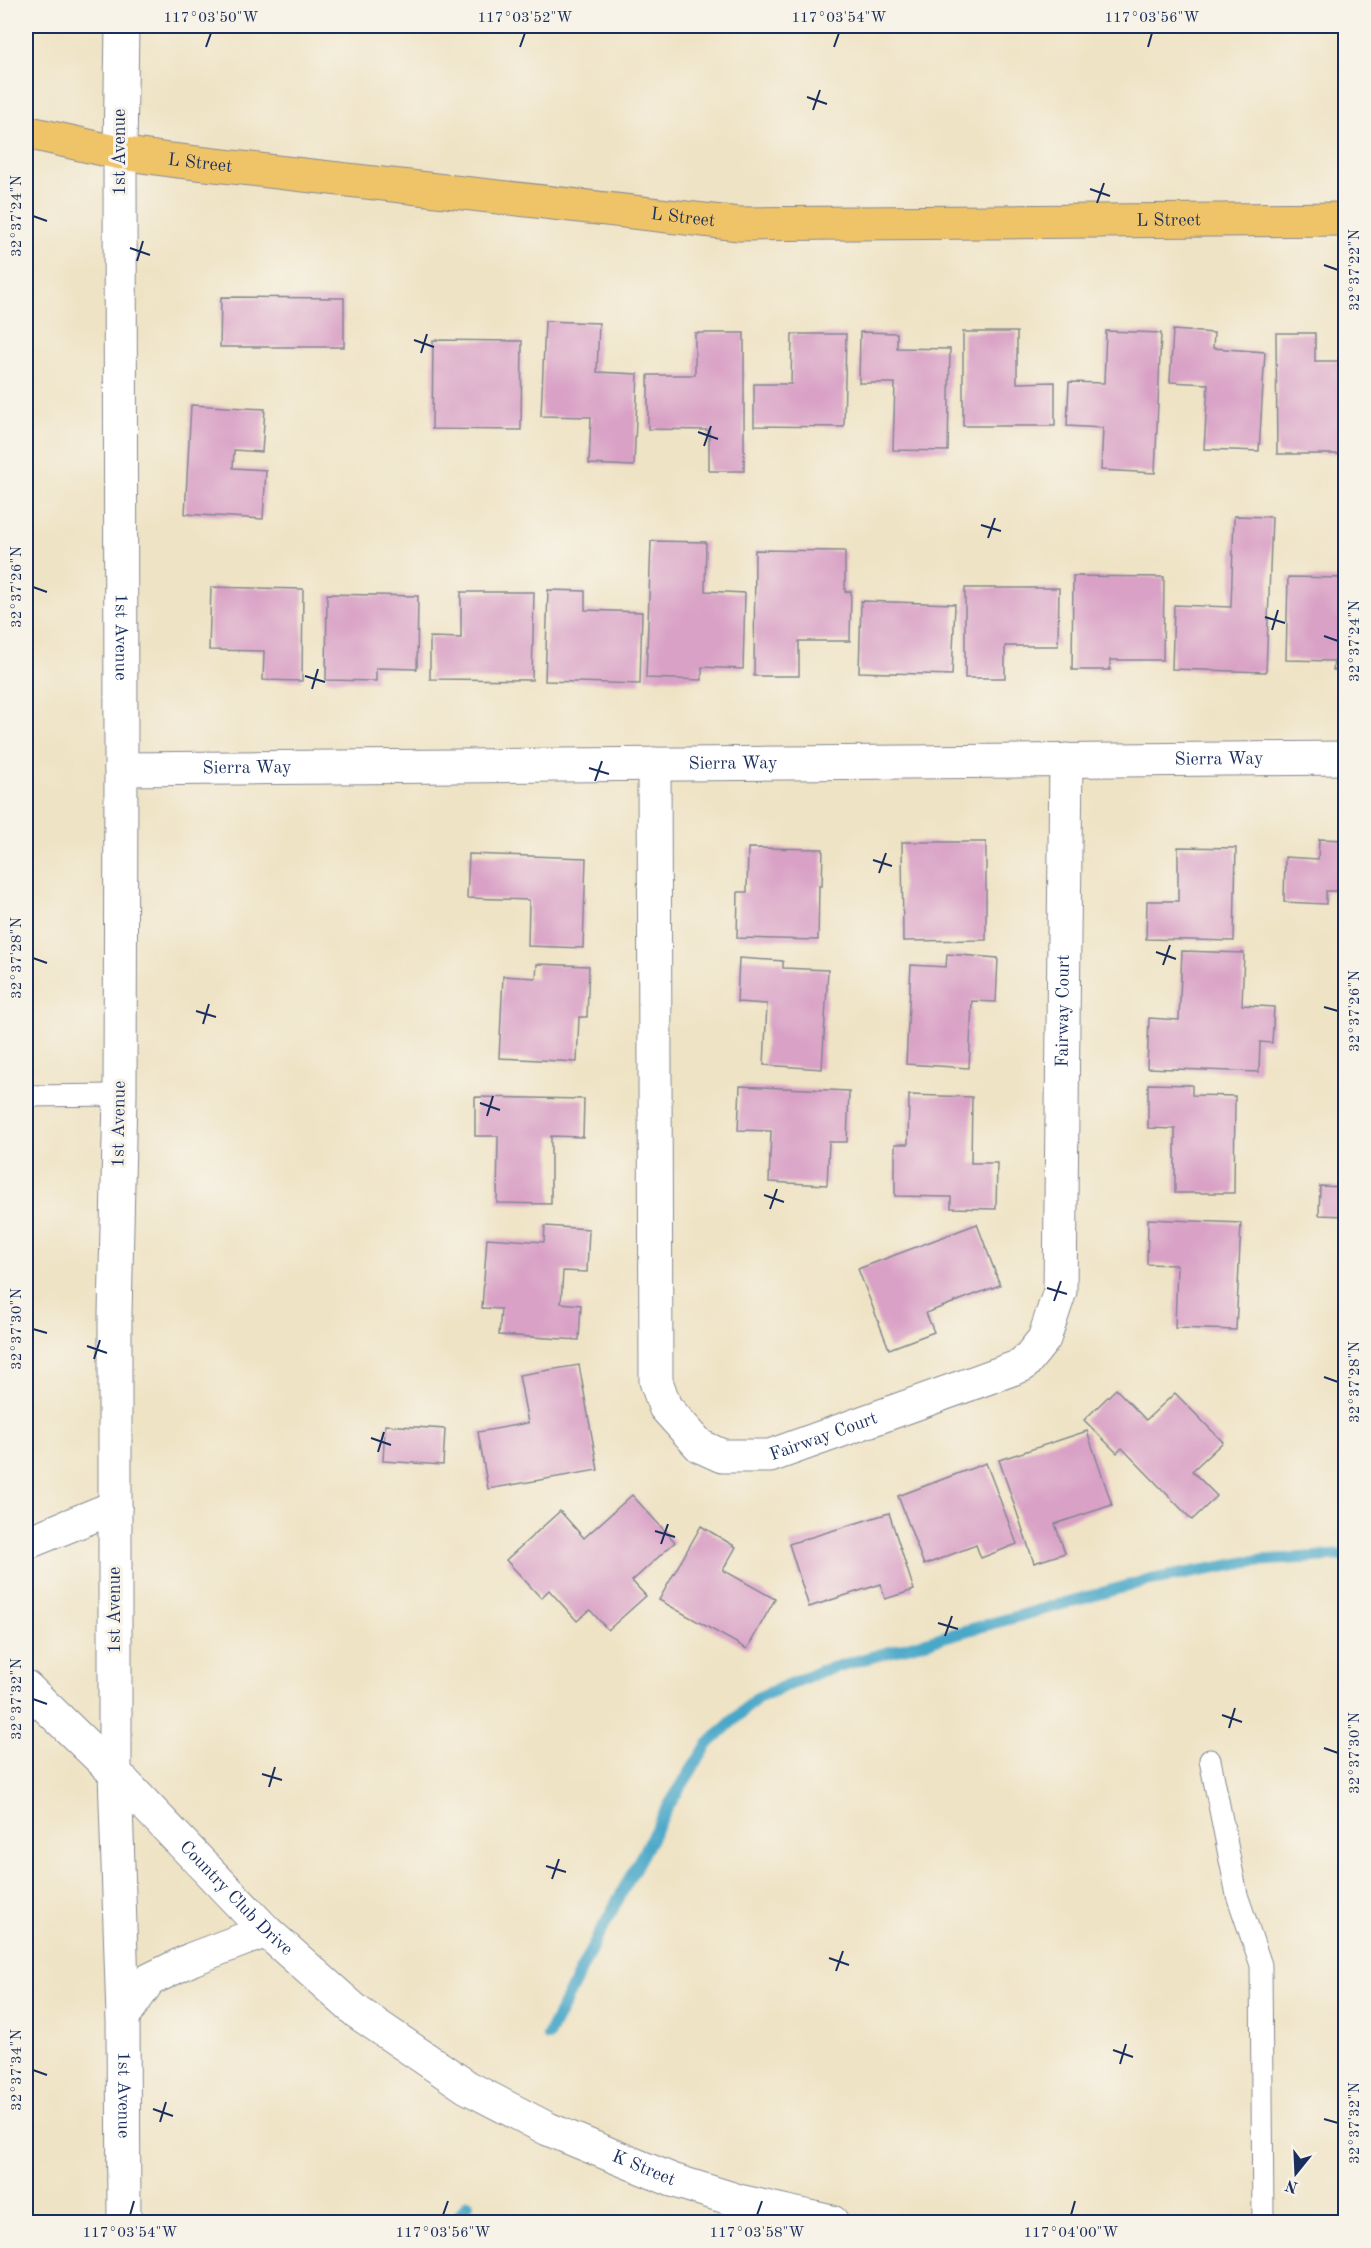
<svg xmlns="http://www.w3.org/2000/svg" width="1371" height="2248" viewBox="0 0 1371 2248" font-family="'Old Standard TT',serif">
<rect width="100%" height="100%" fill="#f7f3e8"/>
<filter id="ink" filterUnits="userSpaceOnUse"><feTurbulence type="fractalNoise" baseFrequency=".0167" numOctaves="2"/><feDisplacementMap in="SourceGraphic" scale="12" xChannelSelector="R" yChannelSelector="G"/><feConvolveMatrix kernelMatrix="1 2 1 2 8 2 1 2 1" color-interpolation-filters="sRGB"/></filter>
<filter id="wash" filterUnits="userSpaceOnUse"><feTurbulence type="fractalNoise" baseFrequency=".008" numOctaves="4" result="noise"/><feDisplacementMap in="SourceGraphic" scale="24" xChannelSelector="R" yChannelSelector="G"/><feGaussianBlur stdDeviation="1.35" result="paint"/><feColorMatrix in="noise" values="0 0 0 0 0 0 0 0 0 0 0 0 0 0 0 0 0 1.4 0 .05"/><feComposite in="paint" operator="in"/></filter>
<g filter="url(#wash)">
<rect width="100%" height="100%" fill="#efe3c5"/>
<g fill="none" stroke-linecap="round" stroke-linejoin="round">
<g stroke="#49a7c8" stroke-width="12">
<path d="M 548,2036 L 595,1942 L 669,1805 L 708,1744 L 757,1698 L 821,1671 L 1145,1581 L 1254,1561 L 1346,1555"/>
<path d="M 454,2222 L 468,2204"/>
</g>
</g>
<g id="blocks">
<g fill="#d9a1c6">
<path d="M 221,297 L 344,298 L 344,347 L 220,347 Z"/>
<path d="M 545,321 L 599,323 L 597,372 L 638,374 L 634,466 L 589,464 L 591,417 L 541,416 Z"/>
<path d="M 1173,330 L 1214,333 L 1213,348 L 1265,352 L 1259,451 L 1204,449 L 1208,384 L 1170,382 Z"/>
<path d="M 1106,331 L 1161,333 L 1155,473 L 1101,470 L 1103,428 L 1067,426 L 1069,382 L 1104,383 Z"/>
<path d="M 860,332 L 897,333 L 897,348 L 950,349 L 948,451 L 893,450 L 895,383 L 859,383 Z"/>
<path d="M 963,332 L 1017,332 L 1017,383 L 1055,382 L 1055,426 L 963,426 Z"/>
<path d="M 695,333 L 744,333 L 744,471 L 709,471 L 709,430 L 648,429 L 648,375 L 695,375 Z"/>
<path d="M 1276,333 L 1315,333 L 1315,361 L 1346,361 L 1346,454 L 1277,454 Z"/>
<path d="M 792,334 L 846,334 L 844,427 L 754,426 L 754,384 L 791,384 Z"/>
<path d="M 433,340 L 522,341 L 521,430 L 432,429 Z"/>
<path d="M 191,405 L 265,409 L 262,452 L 234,450 L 233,468 L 266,470 L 263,519 L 185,514 Z"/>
<path d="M 1234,516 L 1272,517 L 1266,672 L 1172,669 L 1174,605 L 1231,607 Z"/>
<path d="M 651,541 L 706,542 L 705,591 L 745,593 L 743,669 L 702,667 L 702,680 L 646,678 Z"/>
<path d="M 755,550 L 845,551 L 845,592 L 851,591 L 850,641 L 799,641 L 799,676 L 754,676 Z"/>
<path d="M 1073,576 L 1164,577 L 1163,660 L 1110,660 L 1110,670 L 1072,670 Z"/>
<path d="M 1288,577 L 1346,578 L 1346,670 L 1333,670 L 1334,661 L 1286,660 Z"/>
<path d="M 211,587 L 303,589 L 302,681 L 263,680 L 264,651 L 209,650 Z"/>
<path d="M 965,588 L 1059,588 L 1058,646 L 1005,646 L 1005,678 L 965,678 Z"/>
<path d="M 548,590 L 585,591 L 585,610 L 642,612 L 640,684 L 545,681 Z"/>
<path d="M 461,592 L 534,592 L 532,680 L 430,679 L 430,637 L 461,638 Z"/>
<path d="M 327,594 L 418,596 L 417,669 L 376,668 L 376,681 L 326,680 Z"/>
<path d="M 861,601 L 955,604 L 952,675 L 859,672 Z"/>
<path d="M 1319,839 L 1346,840 L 1346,891 L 1326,891 L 1326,904 L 1284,902 L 1285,857 L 1318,859 Z"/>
<path d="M 902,842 L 986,842 L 986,940 L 903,941 Z"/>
<path d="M 1178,847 L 1236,848 L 1234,941 L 1146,939 L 1147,901 L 1178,901 Z"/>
<path d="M 748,848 L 823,849 L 822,886 L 819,886 L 818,940 L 737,938 L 738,892 L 747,892 Z"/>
<path d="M 469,854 L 586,858 L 583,948 L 528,946 L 529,900 L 467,898 Z"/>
<path d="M 1182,951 L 1244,953 L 1242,1005 L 1274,1007 L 1272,1043 L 1260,1042 L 1259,1072 L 1147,1068 L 1149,1018 L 1179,1020 Z"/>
<path d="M 947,954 L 998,958 L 996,1002 L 972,1001 L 969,1068 L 906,1064 L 911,965 L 946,967 Z"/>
<path d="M 739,958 L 783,961 L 783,968 L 828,970 L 822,1069 L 764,1065 L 767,1004 L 737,1002 Z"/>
<path d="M 537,964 L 589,966 L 587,1017 L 579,1017 L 577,1062 L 499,1058 L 503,976 L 536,978 Z"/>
<path d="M 1148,1084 L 1192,1085 L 1192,1095 L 1235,1096 L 1234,1193 L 1175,1193 L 1175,1129 L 1148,1128 Z"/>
<path d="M 740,1086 L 849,1091 L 847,1142 L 829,1142 L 827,1185 L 769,1182 L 771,1131 L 738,1130 Z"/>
<path d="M 909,1095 L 972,1097 L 971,1163 L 997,1163 L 996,1209 L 951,1208 L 951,1197 L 895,1196 L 895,1144 L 908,1144 Z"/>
<path d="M 475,1097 L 584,1099 L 583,1137 L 551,1136 L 551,1204 L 497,1203 L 498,1136 L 475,1136 Z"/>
<path d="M 1320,1186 L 1346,1187 L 1346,1216 L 1319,1215 Z"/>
<path d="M 1148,1219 L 1241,1223 L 1236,1330 L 1175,1328 L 1177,1265 L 1147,1264 Z"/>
<path d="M 977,1224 L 1000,1285 L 926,1313 L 934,1332 L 889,1349 L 858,1269 Z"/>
<path d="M 545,1226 L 589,1229 L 587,1272 L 563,1271 L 561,1303 L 581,1305 L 579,1340 L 499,1335 L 501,1309 L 482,1308 L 487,1238 L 544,1242 Z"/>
<path d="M 579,1365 L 598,1470 L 488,1489 L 478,1432 L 528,1423 L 519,1375 Z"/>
<path d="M 1116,1389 L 1146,1420 L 1175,1393 L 1223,1442 L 1192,1471 L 1217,1496 L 1192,1520 L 1122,1448 L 1117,1453 L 1084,1420 Z"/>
<path d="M 385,1425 L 445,1429 L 443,1465 L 383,1461 Z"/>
<path d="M 1087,1431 L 1112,1505 L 1055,1524 L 1065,1553 L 1034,1563 L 999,1460 Z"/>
<path d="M 986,1463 L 1017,1544 L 981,1558 L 976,1545 L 924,1565 L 898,1496 Z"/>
<path d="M 632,1495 L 675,1542 L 632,1581 L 646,1596 L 608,1630 L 590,1610 L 577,1621 L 549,1590 L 541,1598 L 506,1560 L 560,1511 L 584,1538 Z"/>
<path d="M 889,1513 L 914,1590 L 885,1599 L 881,1584 L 809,1607 L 789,1544 Z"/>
<path d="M 701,1526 L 736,1547 L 723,1570 L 775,1599 L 747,1649 L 659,1600 Z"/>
</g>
</g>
</g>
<g filter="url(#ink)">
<use href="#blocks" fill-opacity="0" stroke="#858992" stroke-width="1.5"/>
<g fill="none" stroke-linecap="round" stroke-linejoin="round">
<g stroke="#858992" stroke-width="23">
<g id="service">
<path d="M 26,1096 L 120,1095"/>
<path d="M 1210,1760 L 1237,1895 L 1261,1965 L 1263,2222"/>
</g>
</g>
<g stroke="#858992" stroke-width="35">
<g id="minor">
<path d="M 120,153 L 122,26"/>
<path id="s1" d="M 654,764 L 656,1381 L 665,1407 L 700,1446 L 722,1456 L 770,1456 L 1023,1365 L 1044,1339 L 1060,1291 L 1066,760"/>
<path id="s2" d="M 121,769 L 1346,758"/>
</g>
</g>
<g stroke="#858992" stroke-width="35">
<g id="tertiary">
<path id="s3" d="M 120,153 L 121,769 L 120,1095 L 115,1315 L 115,1773 L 123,2017 L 124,2222"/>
<path d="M 26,1543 L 115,1507"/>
<path id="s4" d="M 26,1687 L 115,1773 L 266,1931 L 357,2012 L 467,2087 L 548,2129 L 672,2180 L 739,2201 L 832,2222"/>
<path d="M 123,2017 L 149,1980 L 192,1959 L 266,1931"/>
</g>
</g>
<g stroke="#858992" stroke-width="35">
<g id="primary">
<path id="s5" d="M 26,132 L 120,153 L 170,160 L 739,224 L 1346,219"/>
</g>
</g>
<use href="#service" stroke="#fff" stroke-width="21"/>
<use href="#minor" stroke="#fff" stroke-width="33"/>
<use href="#tertiary" stroke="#fff" stroke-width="33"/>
<use href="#primary" stroke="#efc469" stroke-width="33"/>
</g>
</g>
<path fill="none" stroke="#1b2f5e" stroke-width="2" d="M 206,47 L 211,33M 520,47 L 525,33M 834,47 L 839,33M 1148,47 L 1152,33M 807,97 L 827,104M 813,110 L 820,90M 1090,189 L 1110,196M 1097,203 L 1104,183M 33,216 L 47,221M 130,248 L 150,255M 137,261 L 143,241M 1324,265 L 1338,270M 414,340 L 434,347M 421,353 L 427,334M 698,432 L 718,439M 704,446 L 711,426M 981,525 L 1001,531M 988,538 L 995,518M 33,587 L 47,592M 1265,617 L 1285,623M 1272,630 L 1278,610M 1324,636 L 1338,641M 305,676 L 325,682M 312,689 L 318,669M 589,768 L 609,774M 595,781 L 602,761M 873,860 L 892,866M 879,873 L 886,853M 1156,952 L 1176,959M 33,958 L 47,963M 1163,965 L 1170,945M 1324,1007 L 1338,1011M 196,1011 L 216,1017M 203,1024 L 209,1004M 480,1103 L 500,1110M 487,1116 L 493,1096M 764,1195 L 784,1202M 770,1209 L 777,1189M 1047,1288 L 1067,1294M 1054,1301 L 1061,1281M 33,1329 L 47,1333M 87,1346 L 107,1353M 94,1359 L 100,1340M 1324,1377 L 1338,1382M 371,1438 L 391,1445M 378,1452 L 384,1432M 655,1531 L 675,1537M 661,1544 L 668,1524M 938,1623 L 958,1629M 945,1636 L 952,1616M 33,1699 L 47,1704M 1222,1715 L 1242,1722M 1229,1728 L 1235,1708M 1324,1748 L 1338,1753M 262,1774 L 282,1780M 269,1787 L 275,1767M 546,1866 L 566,1872M 552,1879 L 559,1859M 829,1958 L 849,1965M 836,1971 L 843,1951M 1113,2050 L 1133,2057M 1120,2064 L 1126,2044M 33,2070 L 47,2075M 153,2109 L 173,2116M 1324,2119 L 1338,2123M 160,2122 L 166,2102M 130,2215 L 134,2201M 443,2215 L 448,2201M 757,2215 L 762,2201M 1071,2215 L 1075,2201"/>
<g text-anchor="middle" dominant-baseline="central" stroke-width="6" stroke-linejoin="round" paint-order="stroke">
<g font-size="18" fill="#1b2f5e" stroke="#f7f3e8">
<text transform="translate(120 152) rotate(-90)">1st Avenue</text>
<text stroke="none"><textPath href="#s5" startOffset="177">L Street</textPath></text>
<text stroke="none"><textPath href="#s5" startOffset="663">L Street</textPath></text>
<text stroke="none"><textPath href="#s5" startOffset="1149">L Street</textPath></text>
<text stroke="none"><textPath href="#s3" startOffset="484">1st Avenue</textPath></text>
<text stroke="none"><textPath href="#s2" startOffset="1098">Sierra Way</textPath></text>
<text stroke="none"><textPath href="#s2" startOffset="612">Sierra Way</textPath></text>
<text stroke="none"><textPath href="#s2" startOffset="126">Sierra Way</textPath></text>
<text stroke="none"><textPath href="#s1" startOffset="1402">Fairway Court</textPath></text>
<text transform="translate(119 1124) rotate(-89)">1st Avenue</text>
<text stroke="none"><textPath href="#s1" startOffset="826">Fairway Court</textPath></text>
<text transform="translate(115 1610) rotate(-90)">1st Avenue</text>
<text stroke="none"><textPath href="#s4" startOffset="298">Country Club Drive</textPath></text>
<text stroke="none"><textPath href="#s3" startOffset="1942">1st Avenue</textPath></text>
<text stroke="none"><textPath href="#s4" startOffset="792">K Street</textPath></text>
</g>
</g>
<rect width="1371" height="2248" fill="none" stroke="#f7f3e8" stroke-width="66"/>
<g transform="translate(1296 2173) rotate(198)" stroke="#f7f3e8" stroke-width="4.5" paint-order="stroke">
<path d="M0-4.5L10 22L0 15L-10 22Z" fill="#1b2f5e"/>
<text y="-9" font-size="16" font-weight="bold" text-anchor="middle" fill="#1b2f5e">N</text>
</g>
<rect x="33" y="33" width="1305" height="2182" fill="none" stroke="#1b2f5e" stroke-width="2"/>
<g font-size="15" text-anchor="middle" fill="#1b2f5e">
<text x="211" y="22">117°03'50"W</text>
<text x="525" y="22">117°03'52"W</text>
<text x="839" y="22">117°03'54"W</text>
<text x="1152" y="22">117°03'56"W</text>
<text transform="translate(16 216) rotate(-90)" y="5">32°37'24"N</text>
<text transform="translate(1354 270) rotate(-90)" y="5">32°37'22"N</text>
<text transform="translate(16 587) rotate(-90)" y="5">32°37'26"N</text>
<text transform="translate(1354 641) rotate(-90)" y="5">32°37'24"N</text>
<text transform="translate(16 958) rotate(-90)" y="5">32°37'28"N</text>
<text transform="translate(1354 1011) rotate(-90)" y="5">32°37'26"N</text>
<text transform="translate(16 1329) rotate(-90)" y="5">32°37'30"N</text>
<text transform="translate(1354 1382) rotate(-90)" y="5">32°37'28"N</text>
<text transform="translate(16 1699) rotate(-90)" y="5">32°37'32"N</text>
<text transform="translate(1354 1753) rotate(-90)" y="5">32°37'30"N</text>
<text transform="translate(16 2070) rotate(-90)" y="5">32°37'34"N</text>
<text transform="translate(1354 2123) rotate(-90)" y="5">32°37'32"N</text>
<text x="130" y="2237">117°03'54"W</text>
<text x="443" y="2237">117°03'56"W</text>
<text x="757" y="2237">117°03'58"W</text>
<text x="1071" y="2237">117°04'00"W</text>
</g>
</svg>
